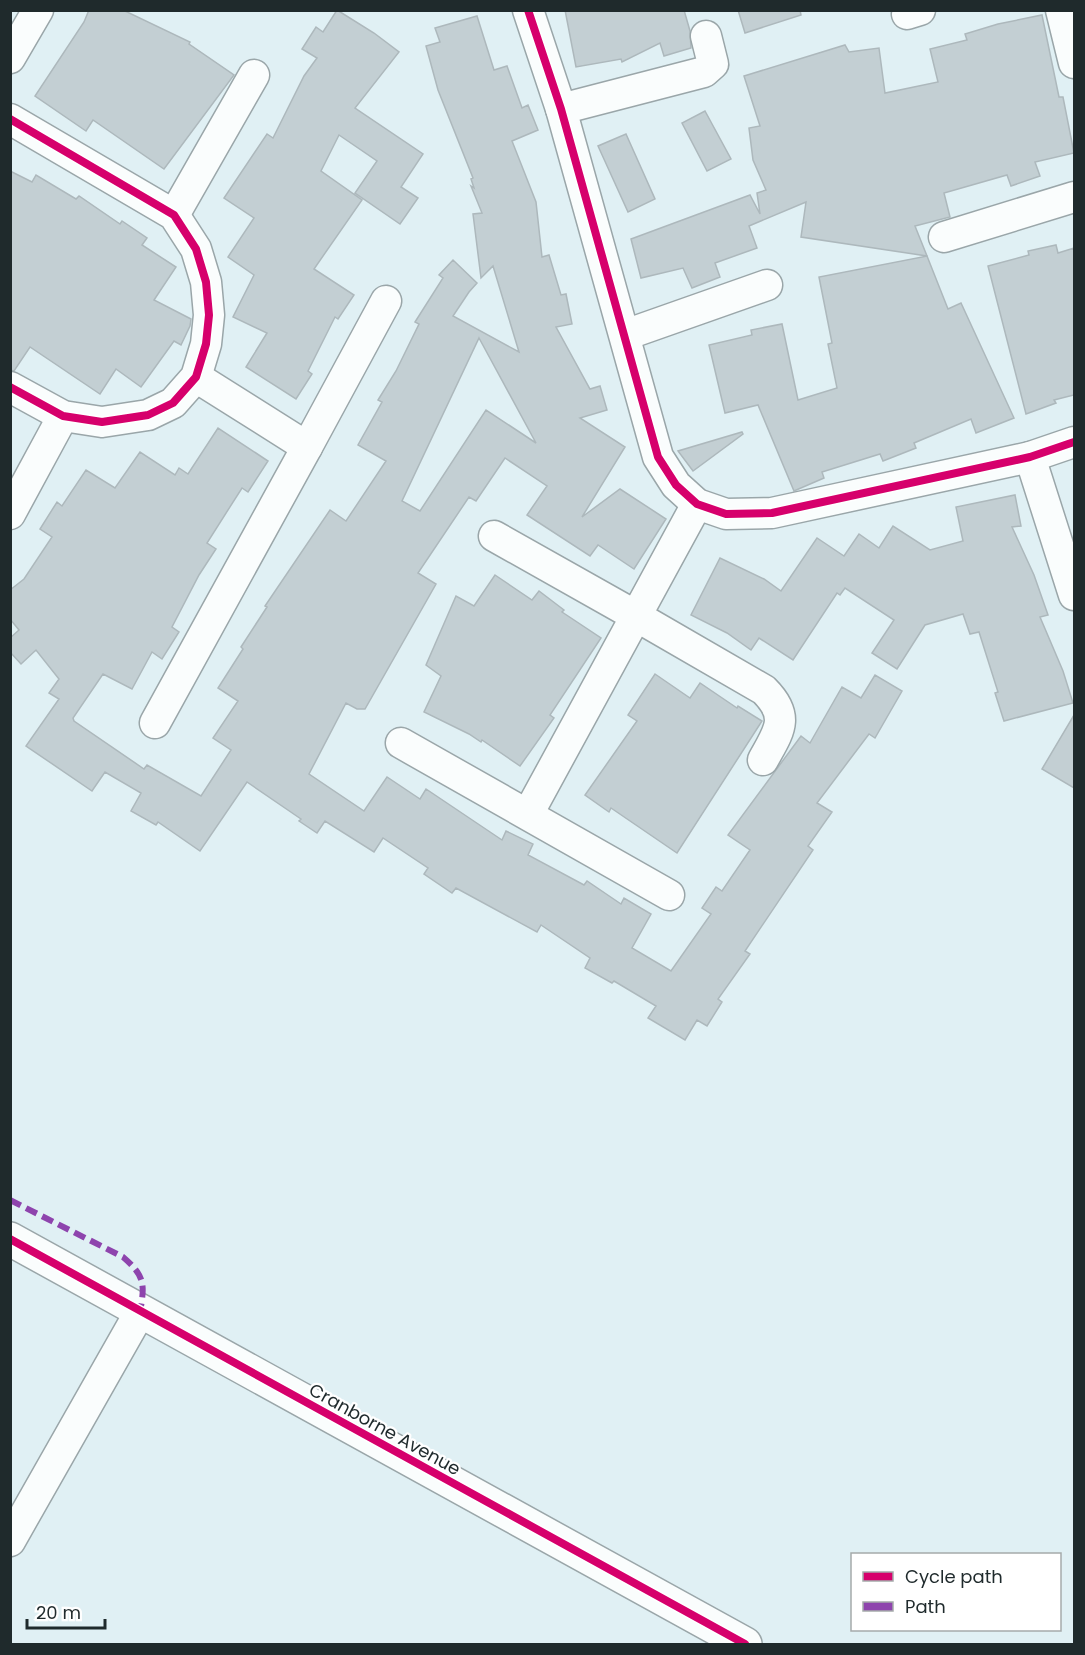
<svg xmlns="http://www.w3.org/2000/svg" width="1085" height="1655" viewBox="0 0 1085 1655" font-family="Poppins,sans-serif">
<rect width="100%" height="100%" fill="#e0f0f4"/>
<g fill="#c3cfd3" stroke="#adb8bc" stroke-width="1.5" fill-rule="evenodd">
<path d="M 89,10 L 123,10 L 190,42 L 189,44 L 234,75 L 164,169 L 93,120 L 86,131 L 35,96 L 84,22 Z"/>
<path d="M 337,10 L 374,33 L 399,52 L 355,108 L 423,154 L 401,187 L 418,198 L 400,224 L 355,193 L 377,161 L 339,135 L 321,171 L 362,200 L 314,269 L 354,295 L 338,319 L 335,317 L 308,371 L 312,374 L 296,399 L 246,367 L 267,333 L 233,317 L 254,275 L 228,257 L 254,218 L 224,198 L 267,134 L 273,138 L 304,76 L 317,58 L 302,49 L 316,27 L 323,32 Z"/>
<path d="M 565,10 L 684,10 L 690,31 L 691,48 L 664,56 L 660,43 L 622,62 L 621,59 L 576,67 Z"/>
<path d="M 738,10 L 800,10 L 801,15 L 745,33 Z"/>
<path d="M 1042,15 L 1059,97 L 1063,97 L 1074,153 L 1035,162 L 1040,176 L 1011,186 L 1007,175 L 944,193 L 950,217 L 915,226 L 927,256 L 801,237 L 806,202 L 749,226 L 757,248 L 715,263 L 720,277 L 692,288 L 683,268 L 641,278 L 631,239 L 750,195 L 760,214 L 757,193 L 766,190 L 753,160 L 749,128 L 760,126 L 744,76 L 845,45 L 849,52 L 879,48 L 885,93 L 938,82 L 930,49 L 967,40 L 965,34 L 998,24 Z"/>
<path d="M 477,16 L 494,70 L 507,66 L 522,108 L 528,105 L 538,130 L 512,141 L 536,202 L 542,257 L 549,255 L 561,295 L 566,294 L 572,324 L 556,327 L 590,389 L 600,386 L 607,410 L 580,418 L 625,447 L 582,517 L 620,489 L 666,519 L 634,569 L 598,545 L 590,556 L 527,515 L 547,486 L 505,458 L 476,501 L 469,497 L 418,573 L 436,584 L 365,709 L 357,709 L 346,703 L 309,774 L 364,811 L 387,777 L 420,799 L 426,789 L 502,840 L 506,831 L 533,844 L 528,855 L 584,885 L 587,881 L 621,904 L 624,898 L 651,914 L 632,948 L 671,971 L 711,914 L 702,908 L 716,887 L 722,891 L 750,850 L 728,835 L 801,736 L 810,743 L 842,687 L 861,698 L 875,675 L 902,691 L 875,738 L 869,734 L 817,803 L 832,812 L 808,846 L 813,850 L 745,951 L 750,954 L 718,999 L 722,1002 L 707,1026 L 697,1020 L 685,1040 L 648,1018 L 656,1006 L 614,981 L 612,983 L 585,968 L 590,958 L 541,925 L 537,932 L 456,888 L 452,893 L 424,874 L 428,868 L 383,838 L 374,852 L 325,821 L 317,833 L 299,821 L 301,819 L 247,782 L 200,851 L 158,822 L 156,825 L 131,811 L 141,793 L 105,772 L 92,791 L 26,746 L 59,699 L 49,693 L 59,679 L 36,650 L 21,664 L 10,652 L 10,638 L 19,630 L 10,619 L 10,590 L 24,579 L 52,537 L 40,529 L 57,502 L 62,506 L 86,470 L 115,488 L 140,452 L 175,475 L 179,468 L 188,474 L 218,428 L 268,461 L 248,492 L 242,488 L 207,543 L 216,549 L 199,575 L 172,627 L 179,632 L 162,659 L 152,652 L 132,689 L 103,674 L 73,718 L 74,721 L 144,769 L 147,765 L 201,796 L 231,750 L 213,738 L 238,701 L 218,688 L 243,649 L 241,647 L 267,607 L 265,606 L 330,510 L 346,521 L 386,461 L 358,445 L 382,402 L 378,400 L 396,371 L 419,324 L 415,322 L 443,278 L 439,275 L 453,260 L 477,283 L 469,292 L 453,316 L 519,352 L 493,266 L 481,278 L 473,214 L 482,213 L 471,186 L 474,188 L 471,179 L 473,178 L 438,90 L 426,46 L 440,42 L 435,28 ZM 479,338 L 536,443 L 486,410 L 420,511 L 402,501 Z"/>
<path d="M 705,111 L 731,159 L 707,171 L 682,123 Z"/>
<path d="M 626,134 L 655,199 L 628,212 L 598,146 Z"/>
<path d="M 10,171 L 32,182 L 36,175 L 76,199 L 79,196 L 120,224 L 122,221 L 147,238 L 142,245 L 176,267 L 154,300 L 191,319 L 190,326 L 181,345 L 174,341 L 141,387 L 116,369 L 100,394 L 30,347 L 14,371 L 10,370 Z"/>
<path d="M 1056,245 L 1058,253 L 1074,248 L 1074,395 L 1054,400 L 1056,403 L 1026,414 L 988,266 L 1029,255 L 1028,251 Z"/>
<path d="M 927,256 L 948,309 L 961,303 L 1014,418 L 976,433 L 971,419 L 914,443 L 916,448 L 883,461 L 880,454 L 822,472 L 824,478 L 794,491 L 758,405 L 725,413 L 709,345 L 752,335 L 751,330 L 782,324 L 798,400 L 837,388 L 828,344 L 832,343 L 819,277 Z"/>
<path d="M 742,432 L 743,434 L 693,471 L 678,451 Z"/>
<path d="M 1015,495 L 1021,526 L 1012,527 L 1034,575 L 1048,615 L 1040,617 L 1063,671 L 1073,703 L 1004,721 L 995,693 L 998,692 L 979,632 L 970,634 L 963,614 L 925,625 L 897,669 L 872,653 L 894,620 L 845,588 L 840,595 L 837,593 L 793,660 L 759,638 L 751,650 L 727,633 L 691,615 L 720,558 L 764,579 L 781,591 L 817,538 L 844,556 L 859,534 L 879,548 L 893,526 L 930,550 L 963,541 L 956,507 Z"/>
<path d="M 495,575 L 532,600 L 539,591 L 564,610 L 562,612 L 601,638 L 550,715 L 554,718 L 520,766 L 482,740 L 481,742 L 469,734 L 424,712 L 441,676 L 426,665 L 456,596 L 474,606 Z"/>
<path d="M 655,674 L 690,698 L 700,683 L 737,708 L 738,706 L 762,721 L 677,853 L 611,808 L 609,812 L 585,795 L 637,721 L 628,715 Z"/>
<path d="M 1074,715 L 1074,788 L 1042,769 Z"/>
</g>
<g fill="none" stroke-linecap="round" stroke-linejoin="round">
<g stroke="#9aa6a9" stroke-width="33">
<g id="minor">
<path d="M 528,10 L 561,109 L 658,457 L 676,485 L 697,504 L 726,514 L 772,513 L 1030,457 L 1074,442"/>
<path d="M 1061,10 L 1074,63"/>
<path d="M 907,14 L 920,10"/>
<path d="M 10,58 L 38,10"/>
<path d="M 561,109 L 704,72 L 713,64 L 706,36"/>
<path d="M 10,119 L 174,215 L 196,249 L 206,282 L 209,315 L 206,344 L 196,377 L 173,403 L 148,415 L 102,422 L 63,416 L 10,387"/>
<path d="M 174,215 L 254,75"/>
<path d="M 944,237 L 1074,197"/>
<path d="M 625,335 L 767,285"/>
<path d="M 196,377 L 307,447 L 386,301"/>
<path d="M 1030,457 L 1074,595"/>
<path d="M 10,514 L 63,416"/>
<path d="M 494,536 L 636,616 L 764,690 C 791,717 779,731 763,760"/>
<path d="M 155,723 L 307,447"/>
<path d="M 401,743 L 669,895"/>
<path d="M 528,814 L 697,504"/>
<path d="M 10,1541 L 140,1312"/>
</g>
</g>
<g stroke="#9aa6a9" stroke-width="36">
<path id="tertiary" d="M 10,1239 L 745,1644"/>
</g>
<use href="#minor" stroke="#fafdfd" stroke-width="30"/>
<use href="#tertiary" stroke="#fafdfd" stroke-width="33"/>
<path stroke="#8e44ad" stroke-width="6" stroke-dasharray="12 6" stroke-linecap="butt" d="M 10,1200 L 123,1257 C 145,1276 145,1284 140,1312"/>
<g stroke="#fff" stroke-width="11">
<g id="cycleway">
<path d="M 528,10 L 561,109 L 658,457 L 676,485 L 697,504 L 726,514 L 772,513 L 1030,457 L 1074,442"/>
<path d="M 10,119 L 174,215 L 196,249 L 206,282 L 209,315 L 206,344 L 196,377 L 173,403 L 148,415 L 102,422 L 63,416 L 10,387"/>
<path d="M 10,1239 L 745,1644"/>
</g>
</g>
<use href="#cycleway" stroke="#d6006c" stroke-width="8"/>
</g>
<g text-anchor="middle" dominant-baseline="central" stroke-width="4.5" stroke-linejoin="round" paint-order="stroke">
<g font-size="18" fill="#1f2a2c" stroke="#fff">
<text transform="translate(385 1429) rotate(29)">Cranborne Avenue</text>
</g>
</g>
<rect width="1085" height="1655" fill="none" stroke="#1f2a2c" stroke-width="24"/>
<rect x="851" y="1553" width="210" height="78" fill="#ffffff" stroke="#a5aaab" stroke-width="1.5"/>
<rect x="863" y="1572" width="30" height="9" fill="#d6006c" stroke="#a5aaab" stroke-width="1.5"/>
<text x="905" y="1583" font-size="18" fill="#1f2a2c">Cycle path</text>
<rect x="863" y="1602" width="30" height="9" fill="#8e44ad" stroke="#a5aaab" stroke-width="1.5"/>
<text x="905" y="1613" font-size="18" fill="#1f2a2c">Path</text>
<path d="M27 1619v9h78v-9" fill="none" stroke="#1f2a2c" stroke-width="3"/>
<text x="36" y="1619" font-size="18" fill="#1f2a2c" stroke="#ffffff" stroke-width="4.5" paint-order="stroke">20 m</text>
</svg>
